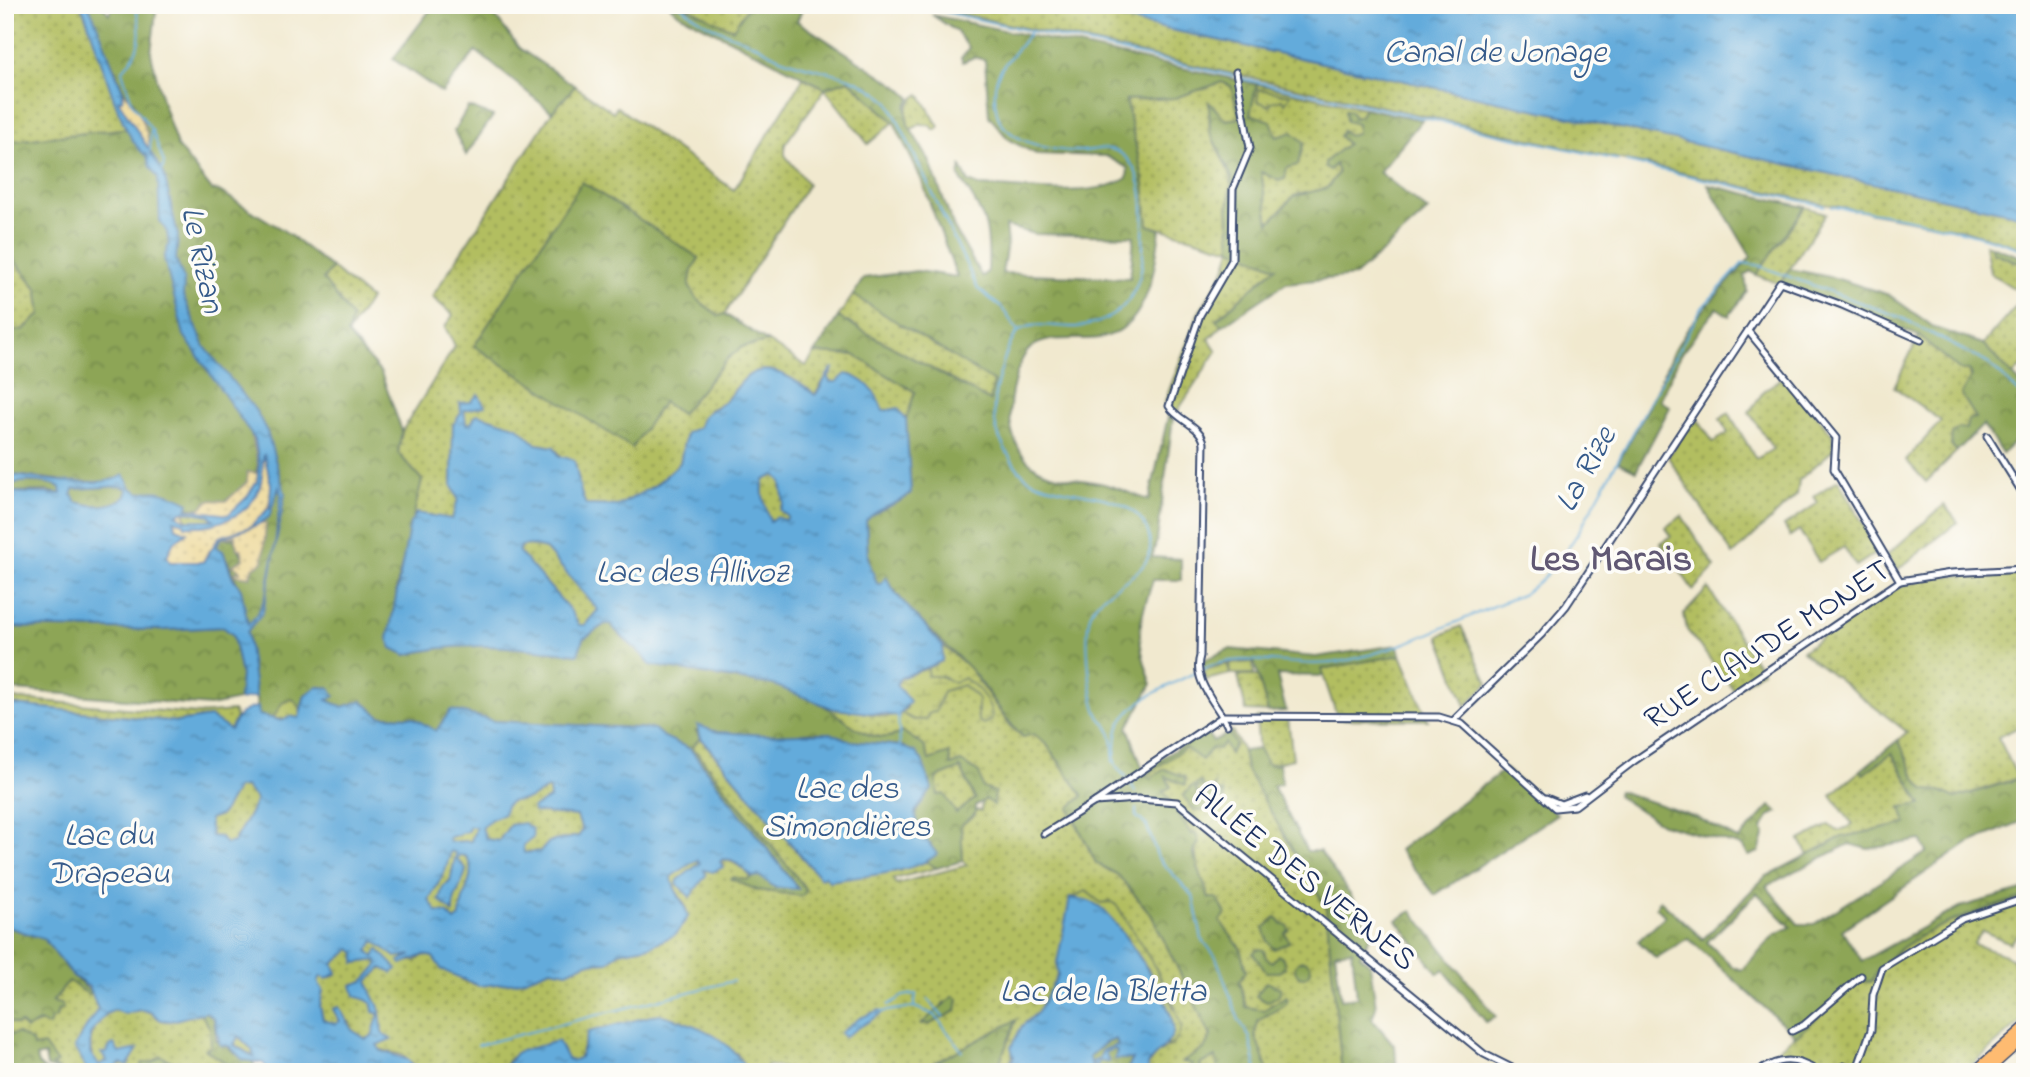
<svg xmlns="http://www.w3.org/2000/svg" width="2030" height="1077" viewBox="0 0 2030 1077" font-family="'Indie Flower',sans-serif">
<defs>
<pattern id="grass-dots" width="8" height="8" patternUnits="userSpaceOnUse" patternTransform="scale(1.75)"><rect width="8" height="8" fill="#b2be60"/><path d="M2 2h.1M6 6h.1" fill="none" stroke="#909b52" stroke-width="1.8" stroke-linecap="round"/></pattern>
<pattern id="forest-crowns" width="20" height="18" patternUnits="userSpaceOnUse" patternTransform="scale(1.75)"><rect width="20" height="18" fill="#8da556"/><path d="M2 6a3 3 0 1 1 6 0M12 15a3 3 0 1 1 6 0" fill="none" stroke="#72874a"/></pattern>
<pattern id="wetland-marsh" width="20" height="14" patternUnits="userSpaceOnUse" patternTransform="scale(1.75)"><rect width="20" height="14" fill="#b2be60"/><path d="M1 5h8M5 5V1M11 12h8M15 12V8" fill="none" stroke="#909b52"/></pattern>
<pattern id="sand-dots" width="8" height="8" patternUnits="userSpaceOnUse" patternTransform="scale(1.75)"><rect width="8" height="8" fill="#eeda9e"/><path d="M2 2h.1M6 6h.1" fill="none" stroke="#ccbb8a" stroke-width="1.8" stroke-linecap="round"/></pattern>
<pattern id="water-ripples" width="26" height="14" patternUnits="userSpaceOnUse" patternTransform="scale(1.75)"><rect width="26" height="14" fill="#64abdb"/><path d="M2 4q2-2 4 0t4 0M15 11q2-2 4 0t4 0" fill="none" stroke="#528cb5"/></pattern>
</defs>
<rect width="100%" height="100%" fill="#fdfcf7"/>
<filter id="ink" filterUnits="userSpaceOnUse"><feTurbulence type="fractalNoise" baseFrequency=".0143" numOctaves="2"/><feDisplacementMap in="SourceGraphic" scale="14" xChannelSelector="R" yChannelSelector="G"/><feConvolveMatrix kernelMatrix="1 2 1 2 8 2 1 2 1" color-interpolation-filters="sRGB"/></filter>
<filter id="wash" filterUnits="userSpaceOnUse"><feTurbulence type="fractalNoise" baseFrequency=".00686" numOctaves="4" result="noise"/><feDisplacementMap in="SourceGraphic" scale="28" xChannelSelector="R" yChannelSelector="G"/><feGaussianBlur stdDeviation="1.57" result="paint"/><feColorMatrix in="noise" values="0 0 0 0 0 0 0 0 0 0 0 0 0 0 0 0 0 1.4 0 .05"/><feComposite in="paint" operator="in"/></filter>
<g filter="url(#wash)">
<rect width="100%" height="100%" fill="#f1e9cf"/>
<g fill="url(#grass-dots)" stroke="#66765f" stroke-width="2" fill-rule="evenodd">
<path d="M 5,5 L 81,5 L 128,129 L 5,142 Z"/>
<path d="M 749,5 L 734,29 L 707,20 L 686,6 Z"/>
<path d="M 921,5 L 1058,5 L 2014,214 L 2025,218 L 2025,249 L 1965,230 L 1824,204 Z"/>
<path d="M 803,78 L 825,88 L 849,80 L 894,122 L 868,144 L 825,89 L 785,144 L 785,155 L 808,184 L 725,314 L 720,316 L 698,300 L 689,287 L 692,270 L 699,258 L 582,182 L 663,402 L 681,414 L 727,359 L 742,347 L 768,342 L 806,366 L 815,353 L 854,355 L 915,392 L 906,420 L 898,409 L 883,411 L 837,382 L 830,382 L 828,378 L 833,372 L 824,380 L 815,395 C 800,383 771,361 751,374 C 734,384 730,404 709,409 L 700,427 L 686,433 L 680,463 L 655,485 L 618,506 L 586,505 L 578,490 L 579,478 L 554,447 L 536,444 L 518,427 L 466,424 L 464,410 L 472,407 L 471,402 L 453,425 L 452,486 L 458,499 L 452,520 L 417,513 L 410,523 L 422,480 L 398,453 L 402,431 L 455,346 L 445,327 L 453,315 L 432,297 L 552,112 L 575,86 L 613,112 L 617,107 L 734,190 Z"/>
<path d="M 1222,82 L 1231,86 L 1240,118 L 1226,120 L 1209,104 L 1210,133 L 1232,178 L 1228,209 L 1277,267 L 1216,319 L 1222,326 L 1209,339 L 1217,351 L 1173,418 L 1168,417 L 1165,401 L 1198,314 L 1225,269 L 1231,249 L 1148,225 L 1144,184 L 1126,100 L 1175,98 Z"/>
<path d="M 1257,84 L 1364,108 L 1360,116 L 1354,118 L 1346,110 L 1357,123 L 1357,133 L 1349,135 L 1343,131 L 1348,144 L 1335,163 L 1338,173 L 1327,188 L 1294,196 L 1269,224 L 1261,171 L 1277,137 L 1250,114 Z"/>
<path d="M 920,94 L 939,127 L 935,130 L 929,125 L 921,124 L 910,130 C 903,114 906,102 920,94 Z"/>
<path d="M 1805,207 L 1826,213 L 1780,284 L 1756,275 Z"/>
<path d="M 1985,244 L 1991,246 L 1992,252 L 2025,265 L 2025,364 L 2012,376 L 1983,344 L 2019,303 L 2021,293 L 1990,273 Z"/>
<path d="M 5,250 L 37,288 L 41,314 L 22,330 L 5,332 Z"/>
<path d="M 332,268 L 370,299 L 347,334 L 323,279 Z"/>
<path d="M 853,295 L 994,381 L 990,401 L 838,317 Z"/>
<path d="M 1919,336 L 1969,370 L 1976,418 L 1951,446 L 1957,451 L 1926,482 L 1906,460 L 1941,421 L 1894,387 Z"/>
<path d="M 1784,376 L 1833,435 L 1833,450 L 1799,480 L 1797,495 L 1733,555 L 1668,457 L 1695,415 L 1713,442 L 1728,433 L 1720,419 L 1729,413 L 1756,459 L 1773,449 L 1749,412 L 1764,391 Z"/>
<path d="M 775,475 L 781,480 L 784,503 L 781,507 L 788,517 L 786,520 L 771,521 C 763,508 760,494 764,480 Z"/>
<path d="M 1838,480 L 1879,551 L 1856,566 L 1844,547 L 1819,562 L 1799,530 L 1790,536 L 1784,526 L 1818,503 L 1814,496 Z"/>
<path d="M 1944,505 L 1958,522 L 1897,570 L 1887,555 Z"/>
<path d="M 187,511 L 209,515 L 214,520 L 186,520 L 184,514 Z"/>
<path d="M 1682,516 L 1715,567 L 1693,590 L 1661,543 L 1671,536 L 1666,527 Z"/>
<path d="M 530,545 L 546,549 L 598,610 L 585,625 L 579,625 L 570,610 L 518,551 L 522,546 Z"/>
<path d="M 2025,574 L 2025,724 L 1998,737 L 2018,778 L 1955,798 L 1940,791 L 1925,790 C 1911,776 1908,757 1898,740 L 1907,732 L 1802,651 C 1834,629 1866,601 1902,586 C 1938,571 1986,576 2025,574 Z"/>
<path d="M 1708,588 L 1762,671 L 1734,690 L 1687,630 L 1684,614 Z"/>
<path d="M 1461,626 L 1488,683 L 1466,706 L 1439,636 Z"/>
<path d="M 943,646 L 968,666 L 1010,726 L 1023,737 L 1034,734 L 1047,745 L 1083,796 L 1069,808 L 1096,863 L 1118,875 L 1151,914 L 1211,1036 L 1204,1049 L 1183,1062 L 1194,1064 L 1185,1072 L 1148,1072 L 1147,1067 L 1155,1055 L 1172,1045 L 1176,1008 L 1155,967 L 1057,963 L 1058,975 L 1038,1012 L 1022,1026 L 1007,1072 L 996,1072 L 1016,1021 L 917,1072 L 782,1072 L 783,1068 L 767,1065 L 769,1072 L 747,1072 L 737,1053 L 588,1032 L 579,1058 L 572,1061 L 510,1057 L 501,1072 L 446,1072 L 443,1064 L 438,1072 L 415,1072 L 414,1065 L 402,1055 L 379,1049 L 377,1044 L 390,1039 L 382,1033 C 380,1014 372,1000 368,981 L 382,968 L 393,968 L 382,953 L 373,957 L 368,950 L 374,940 L 380,942 C 388,956 399,953 412,955 L 399,961 L 416,961 L 424,955 L 433,957 L 462,980 L 479,986 L 517,982 L 551,969 L 567,972 L 586,963 L 608,962 L 619,952 L 650,946 L 687,908 L 671,882 L 672,875 L 697,860 L 700,863 L 678,880 L 678,884 L 704,870 L 723,867 L 722,859 C 739,863 751,872 757,890 L 802,896 L 806,891 L 802,884 L 692,746 L 700,738 L 820,878 L 825,875 L 829,881 L 927,862 L 937,868 L 893,879 L 896,884 L 967,865 L 963,861 L 961,825 L 975,815 L 975,810 L 981,811 L 983,788 L 961,762 L 951,765 L 929,761 L 918,740 L 891,739 L 856,732 L 822,704 L 886,717 L 901,713 L 914,720 L 926,720 L 928,714 L 936,710 L 943,691 L 963,685 L 978,698 L 977,716 L 992,720 L 988,705 L 962,681 L 954,683 L 940,676 L 926,676 L 928,668 L 942,661 ZM 944,1002 L 956,1011 L 930,1024 Z"/>
<path d="M 1401,655 L 1428,720 L 1338,719 L 1321,669 Z"/>
<path d="M 1238,676 L 1258,676 L 1268,712 L 1246,711 Z"/>
<path d="M 5,698 L 198,714 L 233,711 L 236,717 L 230,731 L 209,717 L 178,722 L 5,704 Z"/>
<path d="M 1256,718 L 1288,718 L 1293,759 L 1268,765 L 1259,753 Z"/>
<path d="M 1232,731 L 1243,751 L 1246,769 L 1326,907 L 1342,1072 L 1268,1072 L 1255,1034 L 1258,1021 L 1286,1003 L 1286,997 L 1264,1010 L 1246,1007 L 1239,981 L 1246,971 C 1240,948 1233,941 1221,922 C 1204,898 1192,862 1196,833 L 1192,834 C 1180,820 1175,805 1162,791 L 1166,781 L 1165,769 L 1150,779 L 1145,775 L 1185,748 L 1211,749 L 1225,742 L 1235,744 L 1229,733 ZM 1198,783 L 1196,791 L 1204,798 L 1215,791 L 1217,793 L 1195,811 L 1190,788 Z"/>
<path d="M 1891,752 L 1922,805 L 1906,824 L 1842,837 L 1808,855 L 1800,840 L 1829,825 L 1838,831 L 1853,825 L 1831,795 L 1861,770 L 1863,773 Z"/>
<path d="M 961,768 L 975,799 L 956,814 L 944,795 L 938,795 L 936,778 Z"/>
<path d="M 237,787 L 245,787 L 256,799 C 251,816 241,826 234,842 L 226,844 L 211,836 L 209,819 L 221,815 Z"/>
<path d="M 549,788 L 550,798 L 534,811 L 577,816 L 582,830 L 579,836 L 549,842 L 541,851 L 523,853 L 522,846 L 510,825 L 499,841 L 486,839 L 482,828 L 491,819 L 503,814 C 505,797 516,802 528,799 C 535,797 543,791 549,788 Z"/>
<path d="M 468,827 L 476,827 L 471,841 L 448,842 L 447,838 L 467,831 Z"/>
<path d="M 450,851 L 457,853 C 457,866 454,879 443,887 L 452,904 L 466,869 L 457,859 L 459,854 L 466,856 C 480,875 459,895 460,917 L 455,921 L 447,913 L 437,912 L 429,900 L 445,871 Z"/>
<path d="M 2025,897 L 2025,936 L 2019,934 L 2010,943 L 1983,931 L 1973,944 L 2005,955 L 2025,966 L 2025,1018 L 1964,1072 L 1751,1072 L 1861,980 L 1871,982 C 1896,933 1976,912 2025,897 Z"/>
<path d="M 351,949 L 357,953 L 355,963 L 377,960 L 378,965 L 364,981 L 352,985 L 356,996 L 372,1002 L 373,1012 L 379,1014 L 372,1036 L 366,1039 L 352,1030 L 350,1022 L 344,1019 L 338,1007 L 333,1009 L 340,1022 L 336,1024 L 323,1020 L 320,1006 L 323,990 L 317,983 L 321,976 L 326,979 L 337,974 L 333,964 Z"/>
<path d="M 69,981 L 88,994 L 92,993 L 98,1009 C 79,1046 70,1028 88,1072 L 61,1072 L 51,1065 L 56,1063 L 10,1035 L 5,1029 L 5,1020 L 30,1027 L 50,1019 L 52,1003 Z"/>
<path d="M 115,1009 C 130,1013 129,1010 142,1010 C 152,1010 153,1017 161,1020 C 172,1025 189,1014 199,1011 L 210,1028 L 212,1047 L 206,1050 L 240,1072 L 184,1072 L 185,1067 L 110,1072 L 114,1066 L 130,1063 L 132,1057 L 115,1051 L 102,1053 L 107,1060 L 98,1065 C 83,1046 92,1021 115,1009 Z"/>
<path d="M 239,1036 L 252,1049 L 255,1057 L 234,1044 Z"/>
<path d="M 1216,1057 L 1218,1072 L 1202,1072 L 1200,1064 Z"/>
</g>
<g fill="url(#forest-crowns)" stroke="#546a5a" stroke-width="2" fill-rule="evenodd">
<path d="M 88,5 L 102,5 L 109,14 L 112,5 L 157,5 L 151,53 L 162,100 L 177,146 L 212,190 L 219,191 L 283,230 L 332,268 L 323,279 L 352,318 L 347,334 L 381,373 L 402,431 L 398,453 L 422,480 L 396,590 L 406,655 C 461,639 521,648 578,654 L 583,639 L 605,624 L 611,624 C 638,664 696,675 741,680 C 754,682 772,681 784,688 C 796,694 811,698 823,705 C 849,721 871,749 903,732 L 924,746 L 929,760 L 949,753 L 951,765 L 961,762 L 979,773 L 983,788 L 995,792 L 994,805 L 986,799 L 975,806 L 975,814 L 961,825 L 963,861 L 937,868 L 927,862 L 936,853 C 922,835 904,814 927,796 L 900,746 C 884,744 865,745 850,741 C 830,736 810,727 791,737 L 696,731 L 700,738 L 692,747 L 802,884 L 806,891 L 802,896 L 757,890 L 731,879 L 734,877 L 746,880 L 759,875 L 776,888 L 798,888 L 690,749 L 662,736 L 654,729 L 494,721 L 451,710 L 436,731 L 411,717 L 380,716 L 362,701 L 342,707 L 327,700 L 330,688 L 319,687 L 305,695 L 299,718 L 290,716 L 282,721 L 258,715 L 241,589 C 232,577 229,555 217,547 L 220,539 L 238,538 L 234,540 L 244,559 L 237,565 L 240,572 L 250,577 L 260,523 L 258,464 C 257,476 249,480 240,489 C 191,542 127,465 67,485 L 59,480 L 5,474 L 5,332 L 23,330 L 41,314 L 37,288 L 5,249 L 5,198 L 10,195 L 5,180 L 5,142 L 138,127 L 134,102 L 123,90 ZM 961,768 L 975,799 L 956,813 L 944,794 L 938,795 L 936,778 Z"/>
<path d="M 434,5 L 487,5 L 519,48 L 575,86 L 552,112 L 476,51 L 442,93 L 393,59 Z"/>
<path d="M 669,5 C 692,5 711,21 733,29 L 749,5 L 804,5 L 797,21 L 899,87 L 911,98 L 906,106 L 908,125 L 929,160 L 954,228 L 982,277 L 988,271 C 990,221 985,218 959,176 L 961,167 L 969,182 L 979,186 C 1021,187 1092,200 1127,178 L 1128,168 L 1106,156 L 1036,154 L 1009,140 L 989,116 L 985,60 L 974,57 L 963,62 L 961,58 L 969,48 L 957,32 L 932,15 L 1257,84 L 1250,114 L 1271,121 L 1277,137 L 1292,132 L 1304,142 L 1298,165 L 1287,168 L 1285,179 L 1278,180 L 1261,172 L 1269,223 L 1294,196 L 1327,188 L 1338,173 L 1335,164 L 1330,170 L 1325,167 L 1325,162 L 1347,144 L 1339,136 L 1343,131 L 1349,135 L 1357,133 L 1357,124 L 1346,121 L 1345,110 L 1351,111 L 1354,118 L 1360,116 L 1364,108 L 1422,120 L 1379,172 L 1428,211 L 1355,276 L 1286,283 L 1222,326 L 1216,320 L 1276,267 L 1231,249 L 1228,209 L 1232,178 L 1210,132 L 1209,102 L 1226,120 L 1240,118 L 1231,86 L 1222,82 L 1175,98 L 1126,100 L 1144,184 L 1148,225 L 1160,229 C 1155,268 1149,330 1099,338 C 1079,341 1054,335 1035,345 C 1020,353 1016,376 1012,391 C 1005,424 1015,464 1051,474 C 1068,479 1086,480 1104,484 C 1119,488 1134,495 1149,500 L 1168,417 L 1173,418 L 1157,540 L 1152,557 L 1181,559 L 1181,580 L 1153,580 C 1138,626 1134,637 1152,684 L 1128,727 L 1143,770 L 1205,731 L 1213,741 L 1229,733 L 1235,744 L 1230,754 L 1224,743 L 1219,749 L 1211,749 L 1202,760 L 1185,748 L 1146,775 L 1150,778 L 1165,769 L 1185,777 L 1185,785 L 1166,777 L 1171,787 L 1163,791 C 1175,805 1180,820 1192,834 L 1196,833 L 1199,843 L 1193,852 L 1209,898 L 1217,898 L 1226,914 L 1220,921 L 1240,948 L 1246,971 L 1239,981 L 1246,1007 L 1264,1010 L 1286,996 L 1288,998 L 1286,1003 L 1258,1021 L 1255,1034 L 1268,1072 L 1218,1072 L 1216,1057 L 1200,1064 L 1202,1072 L 1185,1072 L 1193,1064 L 1183,1062 L 1204,1049 L 1211,1036 L 1151,914 L 1118,875 L 1096,863 L 1069,808 L 1083,796 L 1047,745 L 1034,734 L 1023,737 C 1000,716 988,686 966,665 C 938,637 907,612 886,578 L 881,585 L 877,584 L 868,559 L 866,521 C 878,506 898,507 911,493 L 906,420 L 915,392 L 854,355 L 815,353 L 838,317 L 990,401 L 994,382 L 853,295 L 864,278 L 917,271 L 957,277 L 921,179 L 894,122 L 849,80 L 825,88 L 679,14 ZM 1005,226 L 1034,234 L 1134,236 L 1130,278 L 1002,273 L 1007,243 Z"/>
<path d="M 468,107 L 493,116 L 466,155 L 454,131 Z"/>
<path d="M 582,182 L 699,258 L 692,270 L 689,286 L 698,300 L 719,316 L 725,314 L 768,342 L 742,347 L 727,359 L 681,414 L 663,402 L 632,448 L 474,346 Z"/>
<path d="M 1708,185 L 1805,207 L 1756,275 L 1750,271 L 1745,276 L 1747,291 L 1729,316 L 1717,308 L 1681,353 L 1660,400 L 1670,407 L 1636,471 L 1618,462 L 1648,408 L 1674,350 L 1691,324 L 1751,257 Z"/>
<path d="M 1991,246 L 2025,258 L 2025,265 L 1992,252 Z"/>
<path d="M 1790,269 L 1835,278 L 1889,295 L 1935,328 L 1983,344 L 2025,388 L 2025,432 L 2002,454 L 1983,425 L 1957,451 L 1951,446 L 1952,433 L 1959,428 L 1966,429 L 1968,419 L 1976,418 L 1961,394 L 1972,376 L 1969,370 L 1959,370 L 1919,336 L 1780,284 Z"/>
<path d="M 23,481 L 52,483 L 61,487 L 61,494 L 47,491 L 5,492 L 5,486 Z"/>
<path d="M 121,486 L 128,489 L 126,497 C 109,508 94,507 76,502 L 72,495 L 74,489 Z"/>
<path d="M 5,627 L 164,630 L 224,627 L 233,635 L 241,675 L 239,700 L 210,706 L 5,689 Z"/>
<path d="M 1397,645 L 1401,655 L 1322,669 L 1324,676 L 1277,675 L 1286,711 L 1268,712 L 1254,661 L 1228,663 L 1201,670 L 1204,660 L 1229,649 L 1316,657 Z"/>
<path d="M 1898,740 C 1908,757 1911,776 1925,790 L 1940,791 L 1955,798 L 2025,777 L 2025,820 L 1967,844 L 1842,930 L 1862,961 L 1960,907 L 2025,889 L 2025,897 C 1976,912 1896,933 1871,982 L 1861,980 L 1796,1036 L 1688,938 L 1656,958 L 1638,941 L 1665,916 L 1656,907 L 1660,900 L 1703,939 L 1765,877 L 1842,837 L 1906,824 L 1901,807 L 1922,804 L 1892,753 L 1863,774 L 1861,770 ZM 1921,840 L 1927,852 L 1814,924 L 1798,924 L 1766,886 L 1849,844 L 1868,849 ZM 1757,893 L 1791,927 L 1774,935 L 1742,970 L 1733,967 L 1707,942 Z"/>
<path d="M 1259,749 L 1268,765 L 1279,764 L 1282,783 L 1273,786 L 1307,851 L 1320,851 L 1351,896 L 1371,935 L 1360,955 L 1370,964 L 1376,1007 L 1372,1019 L 1395,1046 L 1397,1072 L 1342,1072 L 1326,907 L 1246,769 L 1243,751 ZM 1352,950 L 1357,997 L 1341,999 L 1335,952 Z"/>
<path d="M 1505,769 L 1557,814 L 1435,895 L 1399,850 Z"/>
<path d="M 1201,782 L 1204,788 L 1196,788 L 1196,791 L 1205,798 L 1215,785 L 1215,791 L 1223,792 L 1224,803 L 1214,807 L 1208,806 L 1204,811 L 1195,811 L 1183,796 L 1190,788 Z"/>
<path d="M 1619,791 L 1696,817 L 1739,840 L 1770,806 L 1778,812 L 1770,816 L 1762,829 L 1765,833 L 1759,852 L 1749,856 L 1742,846 L 1662,824 L 1617,796 Z"/>
<path d="M 1412,911 L 1496,1017 L 1486,1022 L 1444,970 L 1438,974 L 1397,920 Z"/>
<path d="M 1276,917 L 1282,924 L 1287,925 L 1289,930 L 1285,933 L 1289,942 L 1274,949 L 1268,942 L 1264,928 Z"/>
<path d="M 5,926 L 44,939 L 72,975 L 92,993 L 88,994 L 69,981 L 52,1002 L 61,1004 L 63,1009 L 58,1010 L 56,1018 L 51,1019 L 49,1026 L 39,1022 L 26,1029 L 20,1023 L 17,1025 L 5,1020 Z"/>
<path d="M 1259,949 L 1264,950 L 1266,958 L 1272,962 L 1278,955 L 1283,958 L 1285,968 L 1279,972 L 1266,972 L 1253,953 Z"/>
<circle cx="1303" cy="969" r="8"/>
<path d="M 1266,982 L 1281,988 L 1279,995 L 1267,1002 L 1256,996 Z"/>
<path d="M 954,996 L 958,999 L 956,1011 L 930,1024 L 921,1024 Z"/>
<path d="M 199,1011 L 206,1012 L 214,1018 L 216,1040 C 230,1047 238,1058 252,1061 L 258,1072 L 240,1072 L 205,1049 L 211,1047 L 210,1028 Z"/>
<path d="M 1016,1020 L 996,1072 L 917,1072 Z"/>
<path d="M 5,1029 L 10,1035 L 17,1033 L 32,1042 L 33,1047 L 44,1045 L 57,1063 L 52,1065 L 61,1072 L 47,1067 L 45,1055 L 36,1057 L 38,1064 L 47,1072 L 13,1072 L 10,1066 L 5,1067 Z"/>
<path d="M 1117,1039 L 1118,1045 L 1103,1050 L 1096,1067 L 1099,1061 L 1105,1060 L 1105,1052 L 1114,1049 L 1133,1058 L 1126,1071 L 1093,1072 L 1089,1057 L 1105,1043 Z"/>
<path d="M 161,1056 L 185,1067 L 184,1072 L 129,1072 L 139,1071 L 142,1063 L 151,1063 Z"/>
</g>
<g fill="url(#wetland-marsh)" stroke="#66765f" stroke-width="2">
<path d="M 1259,89 L 1291,95 L 1285,103 L 1282,99 L 1271,102 L 1270,106 L 1257,101 Z"/>
<path d="M 928,668 L 927,676 L 940,676 L 954,683 L 964,678 C 978,687 993,703 992,720 L 983,724 L 978,721 L 978,698 L 963,685 L 943,691 L 936,711 L 928,714 L 926,720 L 914,720 L 901,713 L 907,708 L 907,697 L 896,685 L 900,678 Z"/>
<path d="M 293,699 L 301,709 L 299,718 L 273,719 L 282,703 Z"/>
<path d="M 1086,891 L 1101,903 L 1111,901 L 1118,907 L 1155,967 L 1182,1026 C 1179,1035 1177,1044 1167,1046 L 1172,1017 L 1148,969 L 1113,920 L 1070,898 Z"/>
</g>
<g fill="url(#sand-dots)" stroke="#84847e" stroke-width="2" fill-rule="evenodd">
<path d="M 123,91 C 140,108 147,126 150,150 L 128,120 L 118,100 L 122,99 Z"/>
<path d="M 252,436 C 271,457 280,498 260,519 L 260,523 L 266,523 L 263,562 L 252,569 L 250,577 L 236,575 L 235,572 L 240,572 L 239,569 L 232,565 L 244,559 L 241,549 L 237,549 L 235,536 L 220,539 L 217,547 L 208,552 L 203,562 L 170,562 L 167,556 L 173,543 L 186,532 L 176,528 L 173,515 L 187,509 L 200,509 L 209,500 L 226,501 L 247,482 L 247,472 L 257,473 L 258,464 ZM 187,511 L 209,515 L 214,520 L 186,520 L 184,514 Z"/>
</g>
<path fill="#b2be60" stroke="#66765f" stroke-width="2" d="M 1253,662 L 1254,674 L 1230,674 L 1206,680 L 1204,670 L 1227,664 L 1230,673 L 1229,664 Z"/>
<g fill="url(#water-ripples)" stroke="#406d9c" stroke-width="2" fill-rule="evenodd">
<path d="M 81,5 L 88,5 C 102,32 110,62 123,91 L 122,100 L 118,100 L 164,174 L 178,236 L 176,260 L 184,280 L 183,296 L 205,347 L 256,411 L 267,432 L 285,494 L 263,612 L 247,632 L 256,697 L 239,700 L 241,675 L 233,635 L 223,627 L 164,630 L 5,627 L 5,492 L 61,494 L 60,487 C 45,480 21,480 5,486 L 5,474 C 35,478 100,490 124,475 L 131,488 L 140,493 C 157,488 174,495 189,503 L 187,509 L 228,515 L 247,497 L 257,481 L 259,464 L 255,440 L 184,335 L 164,258 L 169,244 L 167,232 L 160,221 L 158,178 L 150,167 L 147,156 C 119,140 97,38 81,5 ZM 264,454 L 271,484 L 270,507 L 250,527 L 219,537 L 203,562 L 170,562 L 167,556 L 173,543 L 187,532 L 176,528 L 174,520 L 184,523 L 185,526 C 214,528 253,517 261,482 C 263,473 262,463 264,454 ZM 121,486 L 128,489 L 126,497 C 109,508 94,507 76,502 L 72,495 L 74,489 ZM 279,487 L 281,496 C 275,528 275,605 248,624 L 241,589 L 233,578 L 223,551 L 216,547 L 220,538 L 257,525 L 269,517 ZM 184,511 L 209,515 L 214,520 L 186,520 L 176,514 Z"/>
<path d="M 1057,5 L 2025,5 L 2025,218 L 2014,214 Z"/>
<path d="M 834,367 L 828,378 L 830,382 L 837,382 L 846,374 C 865,378 877,393 883,411 L 898,408 L 906,420 L 911,493 C 898,506 878,506 866,521 L 868,559 L 877,584 L 881,584 L 886,577 L 896,594 L 943,646 L 942,661 L 900,678 L 896,685 L 910,701 L 898,716 L 834,709 L 774,685 L 650,665 C 640,648 622,641 611,624 L 605,624 L 583,639 L 578,654 C 522,648 461,639 406,655 L 392,648 L 388,639 L 410,523 L 417,513 L 452,519 L 458,499 L 452,486 L 453,425 L 461,413 L 460,403 L 471,402 L 478,394 L 485,406 L 464,410 L 466,424 L 471,423 L 477,414 L 518,427 L 536,444 L 554,447 L 559,456 L 574,460 C 579,476 578,490 586,505 L 618,506 L 656,485 L 680,463 L 686,433 L 699,427 C 703,409 712,412 724,402 C 734,394 741,379 751,374 C 772,362 800,383 815,395 C 825,386 821,379 834,367 ZM 775,475 L 781,481 L 784,503 L 780,510 L 788,517 L 786,520 L 776,517 L 770,521 C 766,507 760,495 764,480 ZM 530,545 L 546,549 L 598,610 L 585,625 L 579,625 L 570,610 L 518,551 L 521,546 Z"/>
<path d="M 318,687 L 330,688 L 335,696 L 327,700 L 342,707 L 362,701 L 380,716 L 412,717 L 436,731 L 451,710 L 494,721 L 654,729 L 662,736 L 690,749 L 798,889 L 776,888 L 759,876 L 753,877 L 732,860 L 722,859 L 720,862 L 723,867 L 713,872 L 704,870 L 706,875 L 690,897 L 677,884 L 678,880 L 700,863 L 697,860 L 672,876 C 671,890 686,902 688,917 L 675,935 L 650,946 L 619,952 L 608,962 L 586,963 L 567,972 L 551,969 L 517,982 L 479,986 L 442,970 L 433,957 L 424,955 L 402,964 L 399,961 L 412,955 L 396,957 L 374,941 L 368,951 L 374,957 L 378,949 L 397,969 L 392,973 L 382,968 L 368,981 C 370,991 373,995 377,1003 C 382,1011 381,1024 382,1033 L 391,1039 L 377,1045 L 381,1051 L 409,1060 L 415,1072 L 270,1072 L 263,1063 L 243,1060 L 229,1046 L 220,1045 L 214,1018 L 206,1012 L 171,1021 L 161,1020 L 151,1012 L 140,1010 L 125,1014 L 115,1010 L 106,1014 L 90,1034 L 90,1053 L 99,1065 L 107,1061 L 101,1053 L 106,1053 L 111,1045 L 114,1044 L 119,1053 L 138,1049 L 127,1066 L 121,1063 L 110,1072 L 88,1072 L 74,1047 L 98,1009 L 89,987 L 72,975 L 44,939 L 5,926 L 5,704 L 177,722 L 210,717 L 230,730 C 237,717 241,709 258,707 L 259,715 L 282,721 L 290,716 L 299,718 L 305,695 ZM 245,787 L 256,799 C 251,816 241,826 234,842 L 226,844 L 220,837 L 211,836 L 209,819 L 221,815 L 237,788 ZM 549,788 L 550,798 L 532,808 L 534,812 L 577,816 L 582,830 L 579,836 L 549,842 L 541,851 L 524,853 L 523,845 L 533,838 L 532,829 L 524,823 L 510,825 L 499,841 L 486,839 L 482,828 L 491,819 L 504,814 C 505,797 516,802 528,799 C 535,797 542,791 549,788 ZM 469,827 L 476,827 L 471,841 L 449,842 L 448,838 L 468,831 ZM 451,851 L 456,853 L 450,882 L 443,887 L 439,900 L 453,912 C 452,895 464,885 466,869 L 457,859 L 459,855 L 466,856 C 480,875 459,895 460,917 L 455,921 L 447,913 L 437,912 L 429,900 L 445,871 ZM 351,949 L 356,953 L 355,963 L 377,960 L 378,965 L 364,981 L 352,985 L 355,996 L 372,1002 L 373,1012 L 379,1014 L 372,1036 L 366,1039 L 352,1030 L 339,1007 L 333,1009 L 340,1021 L 336,1024 L 323,1020 L 320,1006 L 323,990 L 318,982 L 321,976 L 326,979 L 337,973 L 333,964 ZM 238,1036 L 252,1049 L 254,1057 L 234,1045 Z"/>
<path d="M 697,725 L 717,732 L 765,735 L 830,733 L 851,741 L 900,746 L 915,752 L 922,760 L 932,789 L 915,812 L 919,830 L 937,854 C 914,874 859,876 829,881 L 825,876 L 820,878 L 701,738 Z"/>
<path d="M 1070,898 C 1082,898 1091,900 1100,907 C 1119,922 1183,1015 1172,1036 C 1166,1047 1157,1053 1148,1063 L 1148,1072 L 1116,1072 L 1127,1071 L 1133,1059 L 1115,1059 L 1117,1050 L 1114,1049 L 1105,1052 L 1109,1062 L 1099,1061 L 1096,1068 L 1092,1062 L 1099,1059 L 1103,1050 L 1118,1045 L 1116,1039 L 1105,1043 L 1089,1057 L 1093,1072 L 1007,1072 L 1014,1057 L 1011,1047 L 1022,1026 L 1038,1012 L 1058,975 L 1057,963 Z"/>
<path d="M 880,1010 L 882,1013 L 844,1037 L 840,1033 L 860,1018 Z"/>
<path d="M 659,1014 C 695,1024 730,1036 747,1072 L 501,1072 L 517,1052 L 558,1041 L 567,1059 L 572,1061 L 580,1057 L 588,1032 Z"/>
</g>
<g fill="none" stroke-linecap="round" stroke-linejoin="round">
<g stroke="#64abdb" stroke-width="2">
<path d="M 135,5 C 143,33 142,50 122,71 L 132,103 L 151,129 L 150,150"/>
<path d="M 680,5 C 702,25 729,34 756,45 C 764,49 772,55 780,58 C 824,75 849,68 889,102 L 978,289 L 1002,308 L 1018,331"/>
<path d="M 913,5 L 1233,76"/>
<path d="M 1030,31 C 1022,47 1006,58 998,75 C 993,88 994,100 997,113 C 1004,143 1056,152 1082,151 C 1098,150 1109,144 1123,155 C 1148,175 1143,220 1143,249 C 1143,292 1121,323 1076,327 C 1061,328 1029,320 1018,332 C 1009,342 1004,360 1000,373 C 992,398 990,423 1004,447 C 1010,458 1019,474 1031,480 C 1068,499 1143,488 1150,541 C 1155,578 1102,584 1091,613 C 1083,632 1090,699 1099,716 C 1101,721 1107,724 1109,729 C 1119,749 1105,761 1127,777"/>
<path d="M 1239,78 L 1618,160"/>
<path d="M 152,130 L 164,163 L 162,171"/>
<path d="M 1626,162 L 1824,206"/>
<path d="M 1832,207 C 1897,214 1963,229 2025,250"/>
<path d="M 1201,670 C 1245,648 1297,671 1344,661 C 1408,648 1463,617 1524,594 C 1548,576 1562,558 1578,533 L 1701,309 L 1743,263 L 1757,265 L 1900,317 L 1989,364 L 2025,398"/>
<path d="M 898,716 L 900,746"/>
<path d="M 1113,761 C 1118,750 1114,736 1120,724 C 1136,697 1170,686 1196,672"/>
<path d="M 1130,781 L 1135,792"/>
<path d="M 1136,809 L 1136,816 L 1147,826 L 1158,858 L 1193,896 L 1202,939 L 1216,957 L 1239,1020 L 1250,1038 L 1257,1072"/>
<path d="M 916,994 L 914,1007 L 935,1015 L 962,1051"/>
<path d="M 928,1000 L 943,1017"/>
<path d="M 888,1005 L 903,996 L 914,994"/>
<path d="M 881,1012 L 913,1007"/>
<path d="M 478,1045 L 733,981"/>
</g>
</g>
</g>
<g filter="url(#ink)">
<g fill="none" stroke-linecap="round" stroke-linejoin="round">
<g stroke="#3b4b6f" stroke-width="9">
<g id="street">
<path d="M 1748,331 L 1836,438 L 1834,469 L 1900,581"/>
<path d="M 1987,436 L 2025,497"/>
<path d="M 1454,720 L 1541,635 L 1566,606 L 1780,282 L 1842,305 L 1921,340"/>
<path d="M 1227,725 C 1217,704 1192,681 1200,656 L 1204,443 C 1201,425 1178,421 1169,406 L 1200,315 L 1232,260 L 1233,189 L 1250,148 L 1236,72"/>
<path d="M 2025,744 L 2021,748 L 2025,756"/>
<path d="M 1546,798 L 1561,804 L 1585,795"/>
<path d="M 1095,802 L 1223,716 L 1439,717 L 1462,724 L 1555,808 L 1575,806 L 1634,761 L 1900,581 L 1951,573 L 2025,569"/>
<path d="M 1044,834 L 1095,802 L 1138,799 L 1177,802 L 1484,1054 L 1520,1072"/>
<path d="M 1792,1031 L 1804,1025 L 1861,976"/>
<path d="M 1758,1072 C 1778,1057 1797,1057 1818,1072"/>
<path d="M 1829,1072 L 1844,1066 L 1855,1072"/>
<path d="M 1856,1072 L 1871,1030 L 1873,995 L 1882,968 L 1962,919 L 2025,898"/>
</g>
</g>
<g stroke="#3b4b6f" stroke-width="13">
<g id="highway">
<path d="M 1975,1072 L 2025,1028"/>
<path d="M 1985,1072 L 2025,1036"/>
</g>
</g>
<use href="#street" stroke="#fff" stroke-width="5"/>
<use href="#highway" stroke="#febb71" stroke-width="10"/>
</g>
</g>
<g text-anchor="middle" dominant-baseline="central" stroke-width="7" stroke-linejoin="round" paint-order="stroke">
<g font-size="32" fill="#1b2f5e" stroke="#fdfcf7">
<text transform="translate(1768 646) rotate(-33)">RUE CLAUDE MONET</text>
<text transform="translate(1304 879) rotate(39)">ALLÉE DES VERNES</text>
</g>
<g font-size="33" font-style="italic" fill="#355a8a" stroke="#fdfcf7">
<text x="1495" y="54">Canal de Jonage</text>
<text transform="translate(201 260) rotate(78)">Le Rizan</text>
<text transform="translate(1587 470) rotate(-61)">La Rize</text>
<text x="692" y="574">Lac des Allivoz</text>
<text x="847" y="790">Lac des<tspan x="847" dy="38">Simondières</tspan></text>
<text x="109" y="837">Lac du<tspan x="109" dy="38">Drapeau</tspan></text>
<text x="1103" y="993">Lac de la Bletta</text>
</g>
<g font-size="38" font-weight="bold" fill="#605873" stroke="#fdfcf7">
<text x="1611" y="561">Les Marais</text>
</g>
</g>
<rect width="2030" height="1077" fill="none" stroke="#fdfcf7" stroke-width="28"/>
</svg>
